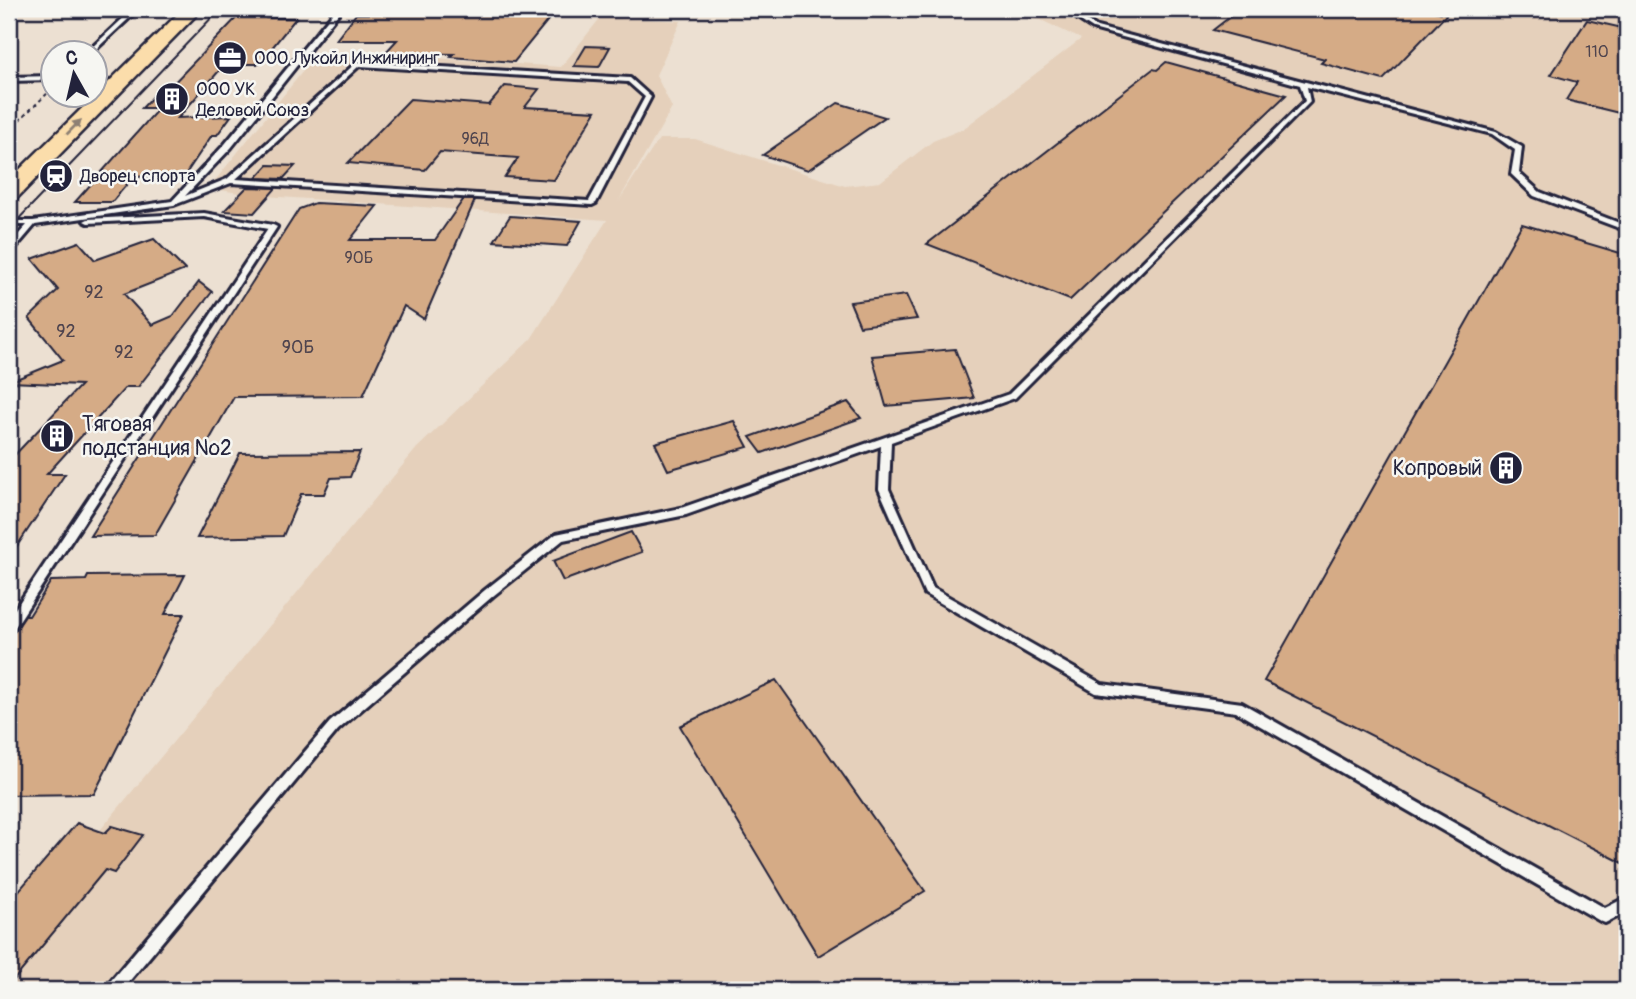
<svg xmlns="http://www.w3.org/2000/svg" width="1636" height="999" viewBox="0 0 1636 999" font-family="Pangolin,sans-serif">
<rect width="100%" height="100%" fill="#ece0d2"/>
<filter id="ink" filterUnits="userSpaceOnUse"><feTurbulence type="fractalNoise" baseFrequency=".0143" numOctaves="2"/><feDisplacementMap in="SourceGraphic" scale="14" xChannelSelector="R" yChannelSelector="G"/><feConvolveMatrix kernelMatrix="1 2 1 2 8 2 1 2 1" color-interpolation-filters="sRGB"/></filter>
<g filter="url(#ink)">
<path fill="#e5d0bb" d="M 968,9 L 1627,9 L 1627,990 L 9,990 L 9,940 L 417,448 L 531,339 L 607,220 L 251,195 L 209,188 L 315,56 L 377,54 L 561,67 L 601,17 L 681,21 L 656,75 L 672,108 L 618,202 L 659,139 L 695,139 L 845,186 L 880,182 L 933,141 L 963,129 L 1081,39 L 1041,20 Z"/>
<g fill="#d5ab86" stroke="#22223b" stroke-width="2">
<path d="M 245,9 L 275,9 L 267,18 L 296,18 L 259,64 L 225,64 L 178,118 L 231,116 L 217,135 L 212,135 L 185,175 L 133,177 L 112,202 L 75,202 L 159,108 L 142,108 L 159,90 L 167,90 Z"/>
<path d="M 531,9 L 557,9 L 514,62 L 451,57 L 454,54 L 385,53 L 397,40 L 336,40 L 356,14 L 529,12 Z"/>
<path d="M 1240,9 L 1425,9 L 1447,14 L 1383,80 L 1321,63 L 1325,59 L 1213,30 Z"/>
<path d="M 1587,20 L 1627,29 L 1627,115 L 1566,100 L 1577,82 L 1551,75 Z"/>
<path d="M 586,46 L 610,47 L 599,67 L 574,66 Z"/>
<path d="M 1166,62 L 1286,95 L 1070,300 L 927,244 L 1153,69 L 1157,70 Z"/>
<path d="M 505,86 L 539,89 L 525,107 L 596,111 L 554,180 L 505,177 L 518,158 L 440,152 L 425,170 L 348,163 L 410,99 L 489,105 Z"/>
<path d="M 838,103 L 885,117 L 808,170 L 763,155 Z"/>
<path d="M 268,165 L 295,166 L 283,179 L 256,178 Z"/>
<path d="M 247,187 L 276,188 L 254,213 L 224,211 Z"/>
<path d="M 463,200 L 475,200 L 424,319 L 404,306 L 363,396 L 234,397 L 155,535 L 90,536 L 299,209 L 315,203 L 377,206 L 350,240 L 435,240 Z"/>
<path d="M 510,216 L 581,221 L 567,246 L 494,241 Z"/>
<path d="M 1522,224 L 1627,255 L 1627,865 L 1264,681 Z"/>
<path d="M 154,239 L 185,270 L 124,294 L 152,325 L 173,316 L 199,282 L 212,292 L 138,387 L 126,387 L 47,474 L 65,474 L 9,558 L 9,461 L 81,385 L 9,382 L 63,360 L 29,318 L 58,290 L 32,259 L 79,242 L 95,260 Z"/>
<path d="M 906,295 L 917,319 L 860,326 L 850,302 Z"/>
<path d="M 955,349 L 974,398 L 886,406 L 872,356 Z"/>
<path d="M 848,402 L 861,418 L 762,453 L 750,437 Z"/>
<path d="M 734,421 L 748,447 L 668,470 L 655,443 Z"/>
<path d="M 360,452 L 350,477 L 331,478 L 324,494 L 301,494 L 283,536 L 197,538 L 240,453 Z"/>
<path d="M 631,532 L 642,552 L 563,581 L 553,561 Z"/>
<path d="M 185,575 L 165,614 L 184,614 L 94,794 L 9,795 L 9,635 L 15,631 L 25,616 L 29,616 L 51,581 L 86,580 L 88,576 Z"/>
<path d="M 776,680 L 925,891 L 818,956 L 680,726 Z"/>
<path d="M 77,823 L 105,833 L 112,826 L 143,835 L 114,873 L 105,870 L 9,986 L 9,902 Z"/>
</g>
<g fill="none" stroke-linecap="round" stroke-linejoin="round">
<g stroke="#22223b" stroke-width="6">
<g id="service">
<path d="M 133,9 L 139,9 L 93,52 L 87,52 Z"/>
<path d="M 336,9 L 342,9 L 231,148 L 185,196 L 227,179 L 357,62 L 630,78 L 651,97 L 596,203 L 592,205 L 231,183 L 174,205 L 35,225 L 12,252 L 9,252 L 9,245 L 27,225 L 9,225 L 9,221 L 33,221 L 172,201 L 225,144 ZM 359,66 L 628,82 L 645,97 L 589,201 L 236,179 Z"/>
<path d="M 1062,9 L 1069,9 L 1097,27 L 1496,132 L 1522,147 L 1519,173 L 1540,192 L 1627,226 L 1627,231 L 1534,196 L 1511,174 L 1515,150 L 1492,134 L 1307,87 L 1310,102 L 1015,398 L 891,442 L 889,489 L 933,588 L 1102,684 L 1242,703 L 1605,908 L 1627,897 L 1627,912 L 1605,923 L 1600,921 L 1236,712 L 1096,693 L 925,594 L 879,489 L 881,446 L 686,515 L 563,540 L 493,596 L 338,730 L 122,990 L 105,990 L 107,985 L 330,722 L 485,590 L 556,534 L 681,508 L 1009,394 L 1305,101 L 1300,85 L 1093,29 Z"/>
<path d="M 52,76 L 52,80 L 9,81 L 9,77 Z"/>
<path d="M 204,213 L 273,225 L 277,227 L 13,630 L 9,632 L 9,618 L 268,229 L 204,217 L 88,223 L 84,221 L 88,219 Z"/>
</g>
</g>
<g stroke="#22223b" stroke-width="5">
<path id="primary" d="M 183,9 L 202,9 L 17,198 L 9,200 L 9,180 Z"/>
</g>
<path stroke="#22223b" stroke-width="2" stroke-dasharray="3.5 3.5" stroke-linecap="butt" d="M 9,130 L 51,90"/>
<use href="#service" fill="#f6f6f2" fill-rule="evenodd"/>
<use href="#primary" fill="#fbddab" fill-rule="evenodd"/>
<path stroke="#22223b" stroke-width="2" d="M 9,229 L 220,9"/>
</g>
<defs><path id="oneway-solid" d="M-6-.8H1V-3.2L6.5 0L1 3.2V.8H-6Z" transform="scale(1.75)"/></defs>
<use fill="#8e8073" href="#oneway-solid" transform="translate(74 127) rotate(-45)"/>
</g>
<defs>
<g id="office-disc" transform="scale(1.75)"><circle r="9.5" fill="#22223b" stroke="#f6f6f2"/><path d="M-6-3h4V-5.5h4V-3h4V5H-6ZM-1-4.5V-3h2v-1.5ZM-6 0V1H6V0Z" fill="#fff"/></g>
<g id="building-disc" transform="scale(1.75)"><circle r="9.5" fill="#22223b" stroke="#f6f6f2"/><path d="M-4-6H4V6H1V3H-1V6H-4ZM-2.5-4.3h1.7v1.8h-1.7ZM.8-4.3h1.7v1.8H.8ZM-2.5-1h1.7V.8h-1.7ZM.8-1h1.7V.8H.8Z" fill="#fff"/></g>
<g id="station-disc" transform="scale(1.75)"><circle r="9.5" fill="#22223b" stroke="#f6f6f2"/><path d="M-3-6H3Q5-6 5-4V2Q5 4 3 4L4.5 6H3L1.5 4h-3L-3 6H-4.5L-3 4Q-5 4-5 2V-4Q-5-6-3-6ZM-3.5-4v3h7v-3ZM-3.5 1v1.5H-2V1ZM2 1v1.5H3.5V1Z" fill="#fff"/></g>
</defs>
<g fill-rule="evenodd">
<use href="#office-disc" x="230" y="58"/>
<use href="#building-disc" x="172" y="99"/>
<use href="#station-disc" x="56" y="176"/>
<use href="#building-disc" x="57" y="436"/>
<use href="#building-disc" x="1506" y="468"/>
</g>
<g text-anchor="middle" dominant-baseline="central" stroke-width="5" stroke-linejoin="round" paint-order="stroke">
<g font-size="16" fill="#4f444e">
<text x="1597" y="52">110</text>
<text x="475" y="139">96Д</text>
<text x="359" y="258">90Б</text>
</g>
<g font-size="18" fill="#22223b" stroke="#f6f6f2" text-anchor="start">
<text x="254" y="58">ООО Лукойл Инжиниринг</text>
<text x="196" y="89">ООО УК<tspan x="196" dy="21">Деловой Союз</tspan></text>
<text x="80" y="176">Дворец спорта</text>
</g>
<g font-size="18" fill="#4f444e">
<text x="94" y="292">92</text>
<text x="66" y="331">92</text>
<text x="298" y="347">90Б</text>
<text x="124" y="352">92</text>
</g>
<g font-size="21" fill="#22223b" stroke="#f6f6f2" text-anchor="start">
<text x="82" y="424">Тяговая<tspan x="82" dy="24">подстанция №2</tspan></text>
<text x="1482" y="468" text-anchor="end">Копровый</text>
</g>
</g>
<rect width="1636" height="999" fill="none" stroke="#f6f6f2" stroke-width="35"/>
<rect x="18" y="18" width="1601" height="964" fill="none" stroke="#22223b" stroke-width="2.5" filter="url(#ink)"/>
<g transform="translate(74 74) rotate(352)"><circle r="33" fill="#f6f6f2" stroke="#a1a1a9" stroke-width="2"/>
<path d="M0-5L12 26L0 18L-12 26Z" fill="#22223b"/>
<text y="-10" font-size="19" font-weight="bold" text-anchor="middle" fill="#22223b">С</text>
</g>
</svg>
